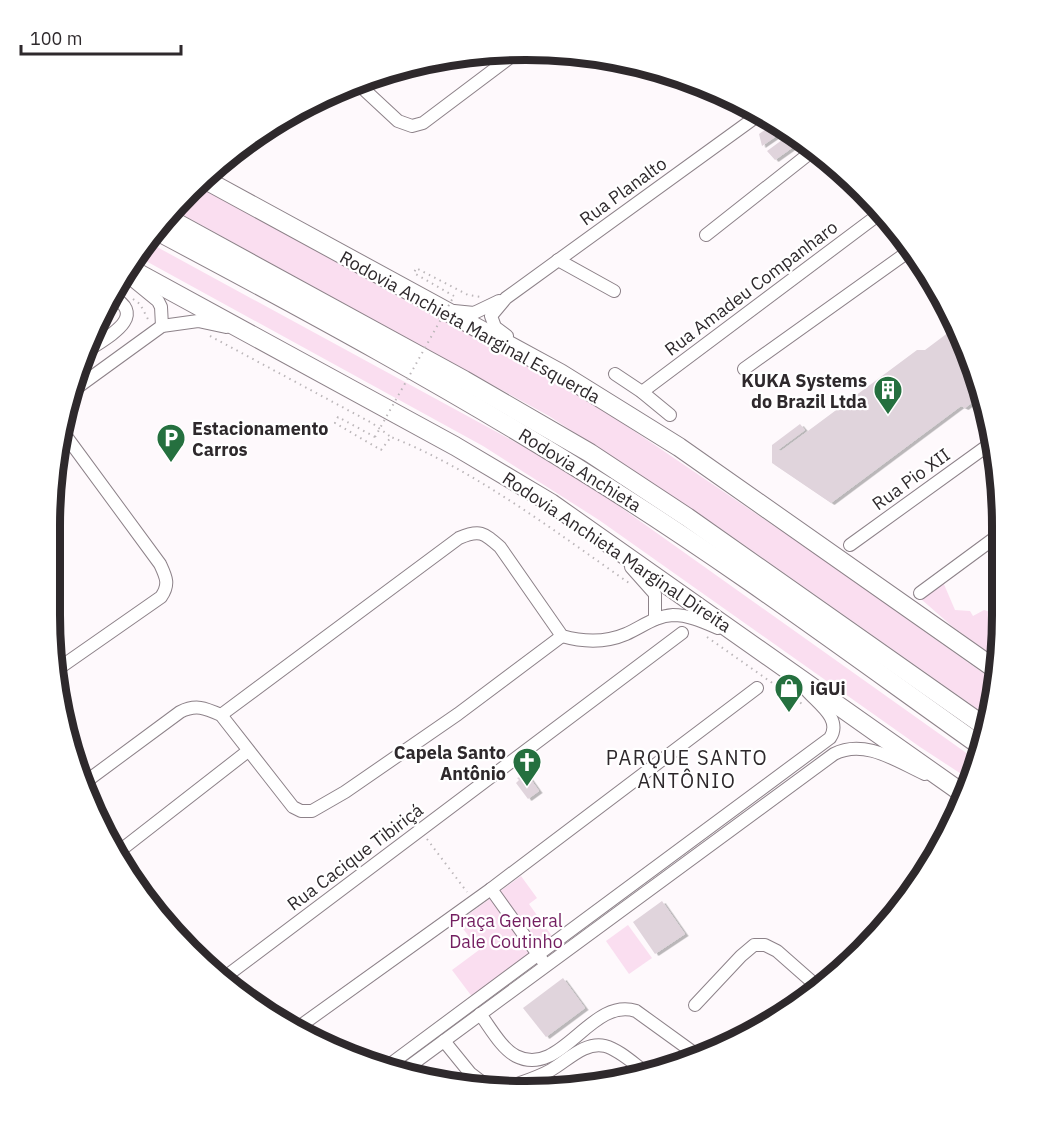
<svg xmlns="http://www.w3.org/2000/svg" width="1052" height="1141" viewBox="0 0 1052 1141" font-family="'IBM Plex Sans',sans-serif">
<defs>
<filter id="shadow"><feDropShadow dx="3.5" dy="2" stdDeviation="0" flood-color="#0004"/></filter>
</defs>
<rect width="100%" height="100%" fill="#fef9fc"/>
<g fill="#fadef0">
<path d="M 196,184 L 421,308 L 524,362 L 587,399 L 808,549 L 997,683 L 989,717 L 720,528 L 549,416 L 172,209 Z"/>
<path d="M 146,241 L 526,448 L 609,499 L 979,762 L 972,781 L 920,747 L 599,520 L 483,446 L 135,255 Z"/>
<path d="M 943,582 L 955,610 L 970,611 L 973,616 L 984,610 L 990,612 L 997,618 L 998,659 L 953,627 L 921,599 Z"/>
<path d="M 521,876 L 537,898 L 529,904 L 554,939 L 473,998 L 452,970 L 479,950 L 458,922 Z"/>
<path d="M 628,925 L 652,958 L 629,974 L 606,941 Z"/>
</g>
<g fill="#e0d4dc" filter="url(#shadow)">
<path d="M 776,122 L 788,129 L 799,143 L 775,160 L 767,151 L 782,140 L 778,135 L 762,146 L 759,134 Z"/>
<path d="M 957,326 L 966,344 L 982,395 L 965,408 L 961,406 L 831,503 L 772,463 L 772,445 L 800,424 L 805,430 L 778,450 L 781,451 L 917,350 L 925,350 Z"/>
<path d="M 527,774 L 539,791 L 528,799 L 516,783 L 519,780 L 517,778 Z"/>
<path d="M 662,901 L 685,934 L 655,954 L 633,922 Z"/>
<path d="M 563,978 L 585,1008 L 546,1037 L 523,1008 Z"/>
</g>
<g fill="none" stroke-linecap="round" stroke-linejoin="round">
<g stroke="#8d8289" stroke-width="14">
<g id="minor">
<path d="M 356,82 L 398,121 L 412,126 L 423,123 L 520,50"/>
<path d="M 706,235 L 815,149"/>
<path d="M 558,260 L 614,291"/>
<path d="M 125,274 L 158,301 L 161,307 L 162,326"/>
<path d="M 454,311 L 474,313 L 499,301"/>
<path d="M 507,336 L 495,327 L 491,316 L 506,298 L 760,114"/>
<path d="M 83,354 C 103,339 152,317 111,296"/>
<path d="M 744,369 L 912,249"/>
<path d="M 615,374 L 642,392 L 670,415"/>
<path d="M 71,392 L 162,326 L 198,321 L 226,327"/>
<path d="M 642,392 L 882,212"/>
<path d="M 850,545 L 994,441"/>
<path d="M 631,567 L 655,594 L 655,619"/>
<path d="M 920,593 L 996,537"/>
<path d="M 55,671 L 161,597 C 170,584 166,577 160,564 L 60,428"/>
<path d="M 221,715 L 459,538 C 480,529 484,533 500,547 L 562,636 C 583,642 605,643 626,634 C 642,627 655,616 673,615 C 689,615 704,622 718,628"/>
<path d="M 84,783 L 180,712 C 196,704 205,708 221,715 L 293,807 L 301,811 L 312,811 L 345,792 L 458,714 L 562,636"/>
<path d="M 114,850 L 126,846 L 248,751"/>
<path d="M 491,889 L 542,960"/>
<path d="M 221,980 L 682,633"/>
<path d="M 695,1005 L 741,956 L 754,945 L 765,945 L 777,951 L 819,988"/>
<path d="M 480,1014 C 490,1027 501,1048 516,1056 C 561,1079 591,996 636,1011 L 701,1058"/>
<path d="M 296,1029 L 491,889 L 757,688"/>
<path d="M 444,1041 L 470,1073 L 487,1086"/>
<path d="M 385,1068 L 830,738 C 842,720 820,705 808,692"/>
<path d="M 399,1074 L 834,754 C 865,738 898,762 925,774"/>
<path d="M 520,1087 L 546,1083 L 578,1086"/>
<path d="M 504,1089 C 519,1083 537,1078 551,1070 C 567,1061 585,1041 605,1046 C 620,1050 635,1065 648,1074"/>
</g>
</g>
<g stroke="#8d8289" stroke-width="20">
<g id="highway">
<path d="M 202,178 L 560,373 L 679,447 L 998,671"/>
<path d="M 166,217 L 464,380 L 590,453 L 687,517 L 987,728"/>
<path d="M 155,230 C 304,309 452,389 595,479 C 728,562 854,656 982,747"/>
<path d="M 127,267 L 455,446 L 551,503 L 965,795"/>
</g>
</g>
<g stroke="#bcb7ba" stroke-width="2" stroke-dasharray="1.5 4.5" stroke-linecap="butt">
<path d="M 454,296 L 414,273 L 416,268 L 468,295 L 481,297"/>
<path d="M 133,299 L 140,304 L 150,323"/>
<path d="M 210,336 L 372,423 L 391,437"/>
<path d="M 375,437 L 338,417 L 335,423 L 381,450 L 391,437 C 473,469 556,532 629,583"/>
<path d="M 707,637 L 805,706"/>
<path d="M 427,839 L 467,892"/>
</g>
<use href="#minor" stroke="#fff" stroke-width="12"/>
<use href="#highway" stroke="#fff" stroke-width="18"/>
<path stroke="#bcb7ba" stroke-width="2" stroke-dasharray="1.5 4.5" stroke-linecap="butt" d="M 375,437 L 454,296"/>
</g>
<defs>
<g id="building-pin" transform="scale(1.5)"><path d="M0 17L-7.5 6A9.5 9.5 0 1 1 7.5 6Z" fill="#25703f" stroke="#fff"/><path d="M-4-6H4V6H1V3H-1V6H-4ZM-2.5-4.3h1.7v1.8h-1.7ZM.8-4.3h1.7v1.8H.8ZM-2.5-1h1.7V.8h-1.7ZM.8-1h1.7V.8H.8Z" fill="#fff"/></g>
<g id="parking-pin" transform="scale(1.5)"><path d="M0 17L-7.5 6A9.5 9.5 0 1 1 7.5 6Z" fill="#25703f" stroke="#fff"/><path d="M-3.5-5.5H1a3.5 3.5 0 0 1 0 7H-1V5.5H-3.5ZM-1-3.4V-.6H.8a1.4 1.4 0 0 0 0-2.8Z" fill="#fff"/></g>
<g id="shop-pin" transform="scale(1.5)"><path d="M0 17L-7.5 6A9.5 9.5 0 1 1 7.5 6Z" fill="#25703f" stroke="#fff"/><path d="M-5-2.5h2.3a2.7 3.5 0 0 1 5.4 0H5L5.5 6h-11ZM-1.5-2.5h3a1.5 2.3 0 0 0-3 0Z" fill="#fff"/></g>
<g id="church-pin" transform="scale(1.5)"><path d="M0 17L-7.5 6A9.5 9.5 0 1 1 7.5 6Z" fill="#25703f" stroke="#fff"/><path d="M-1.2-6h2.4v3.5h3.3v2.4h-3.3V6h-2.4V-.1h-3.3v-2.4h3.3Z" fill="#fff"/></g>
</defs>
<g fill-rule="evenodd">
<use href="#building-pin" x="888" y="390"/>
<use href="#parking-pin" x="171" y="438"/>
<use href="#shop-pin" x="789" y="688"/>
<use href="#church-pin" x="527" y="762"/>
</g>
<g text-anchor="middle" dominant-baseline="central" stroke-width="4.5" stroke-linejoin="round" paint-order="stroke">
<g font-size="18" fill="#2e292c" stroke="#fff">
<text transform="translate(623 191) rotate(-36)">Rua Planalto</text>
<text transform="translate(751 288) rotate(-37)">Rua Amadeu Companharo</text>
<text transform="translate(470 327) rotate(29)">Rodovia Anchieta Marginal Esquerda</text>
<text transform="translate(580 470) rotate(32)">Rodovia Anchieta</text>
<text transform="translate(911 479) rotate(-36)">Rua Pio XII</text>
<text transform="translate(617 552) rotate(34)">Rodovia Anchieta Marginal Direita</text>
<text transform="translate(355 857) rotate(-37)">Rua Cacique Tibiriçá</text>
</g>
<g font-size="18" font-weight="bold" fill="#2e292c" stroke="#fff" text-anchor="end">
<text x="867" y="380">KUKA Systems<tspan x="867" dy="21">do Brazil Ltda</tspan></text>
<text x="192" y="428" text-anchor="start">Estacionamento<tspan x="192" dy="21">Carros</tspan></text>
<text x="810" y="688" text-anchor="start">iGUi</text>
<text x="506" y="752">Capela Santo<tspan x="506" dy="21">Antônio</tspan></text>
</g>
<g font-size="18" fill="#731e60" stroke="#fff">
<text x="506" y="920">Praça General<tspan x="506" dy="21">Dale Coutinho</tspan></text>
</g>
<g font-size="20" letter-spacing="1.5" fill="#2e292c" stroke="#fff">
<text x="687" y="757">PARQUE SANTO<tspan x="687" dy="23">ANTÔNIO</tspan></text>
</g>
</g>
<path d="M0 0H1052V1141H0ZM526 60H526A466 466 0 0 1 992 526V615A466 466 0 0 1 526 1081H526A466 466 0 0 1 60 615V526A466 466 0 0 1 526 60Z" fill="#fff" fill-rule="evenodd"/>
<path fill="none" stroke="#2e292c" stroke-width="8" d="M526 60H526A466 466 0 0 1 992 526V615A466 466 0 0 1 526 1081H526A466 466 0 0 1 60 615V526A466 466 0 0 1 526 60Z"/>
<path d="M21 45v9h160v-9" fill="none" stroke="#2e292c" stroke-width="3"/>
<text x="30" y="45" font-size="18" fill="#2e292c" stroke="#ffffff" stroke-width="4.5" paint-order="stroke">100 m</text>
</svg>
